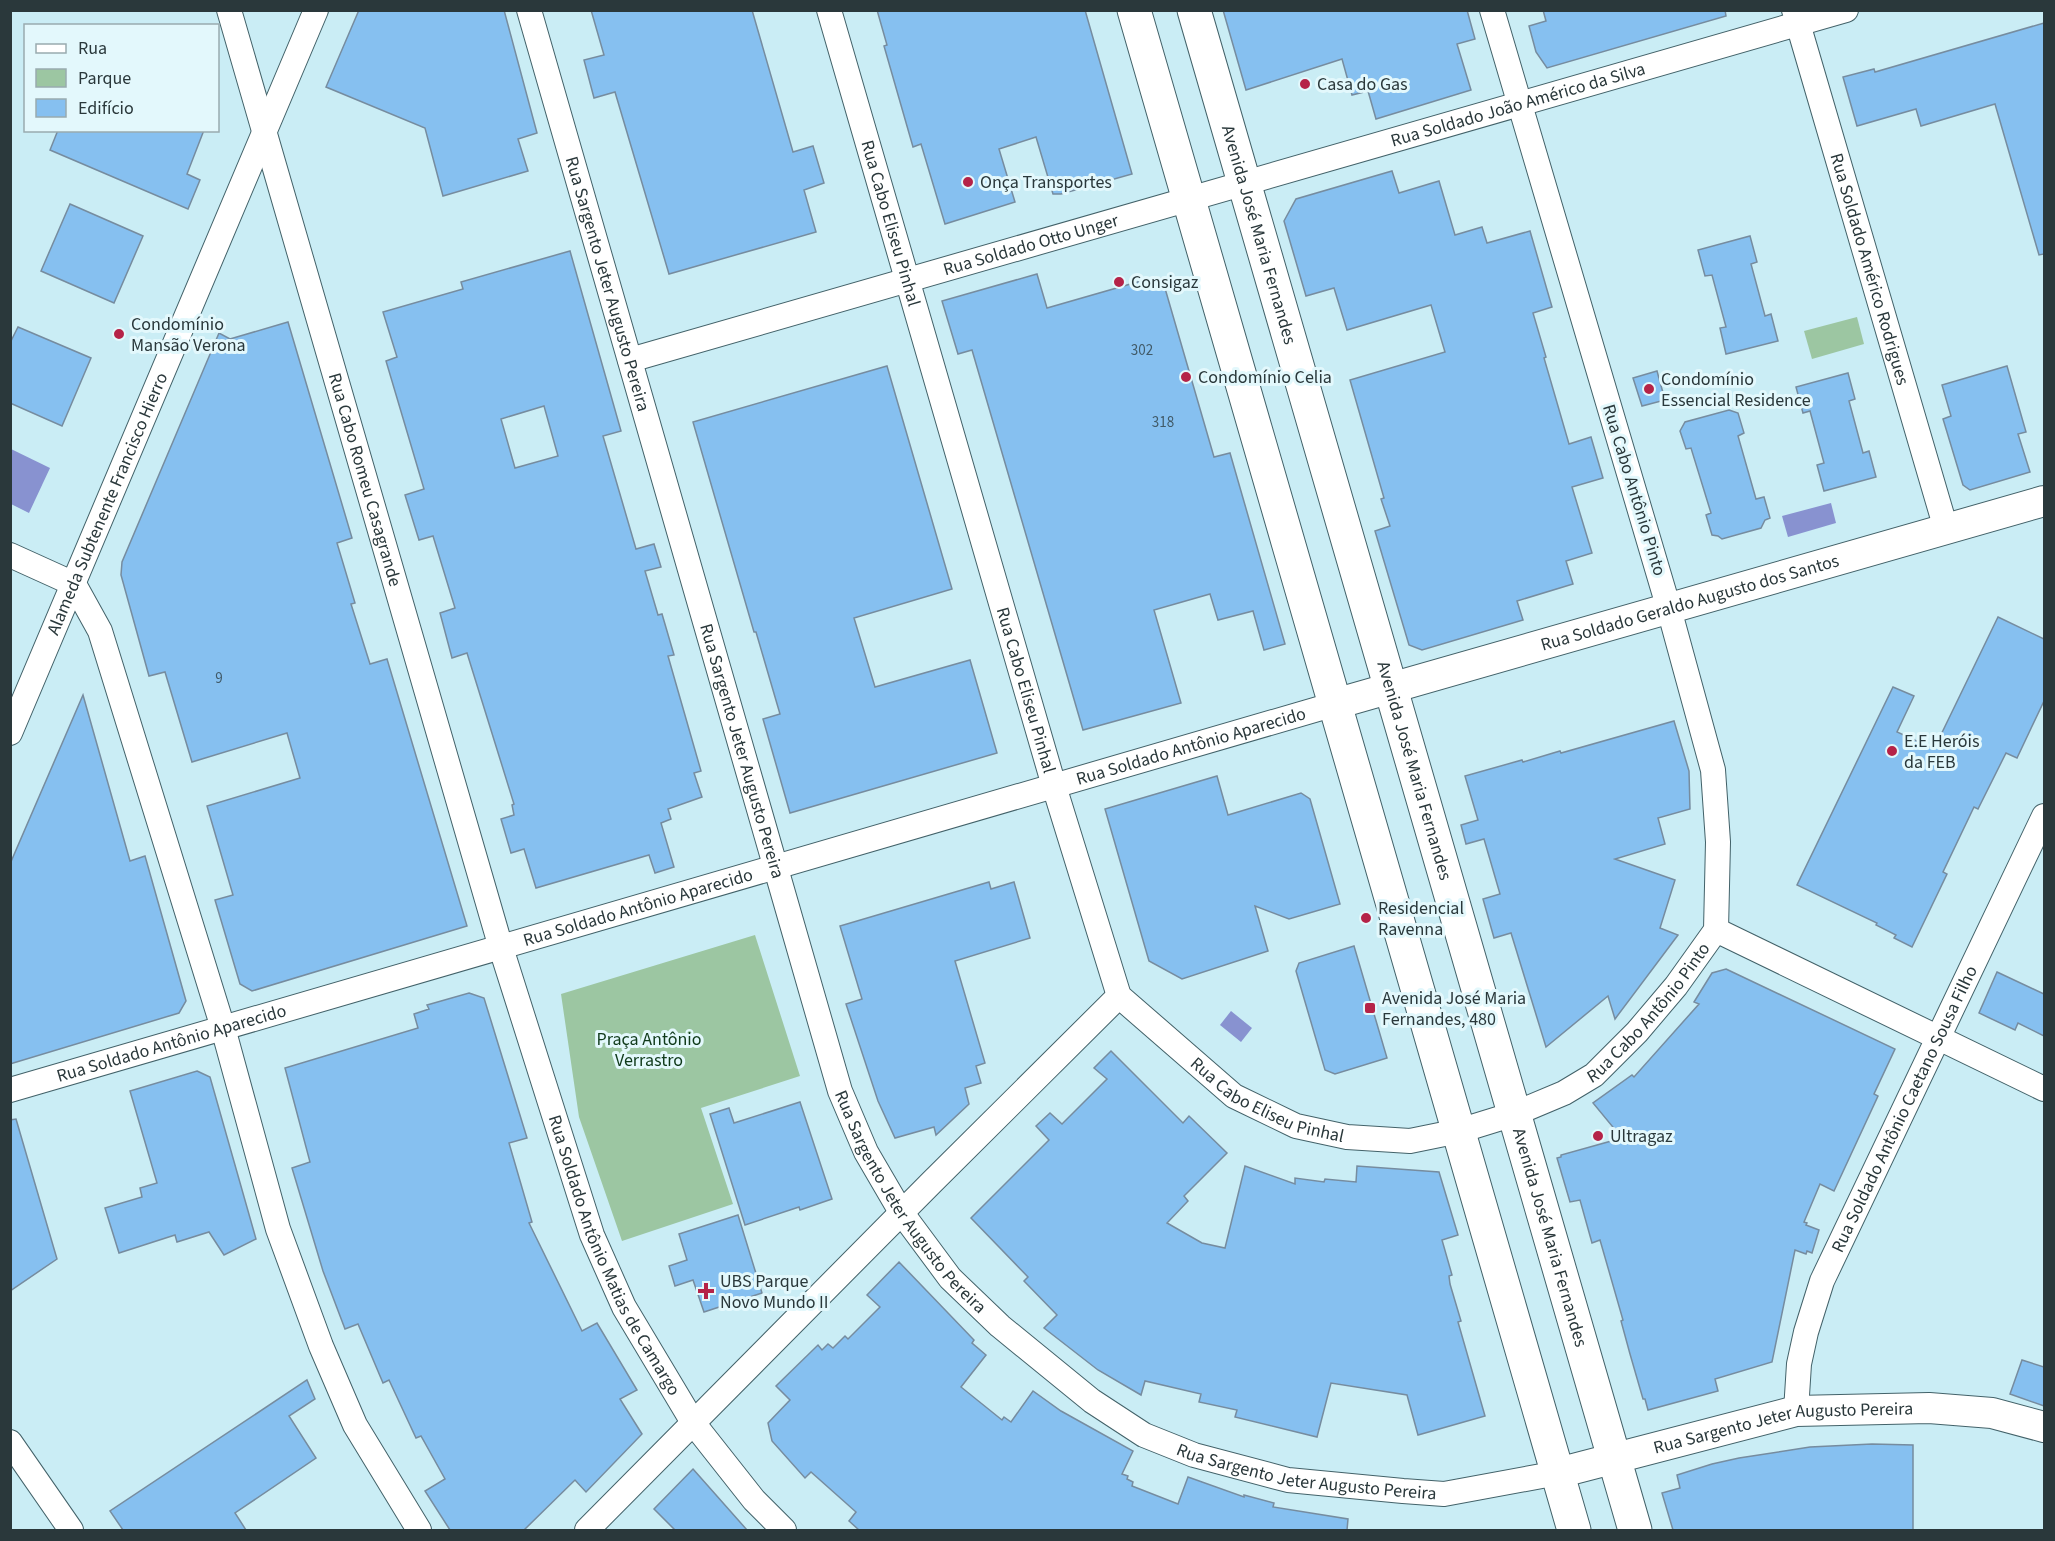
<svg xmlns="http://www.w3.org/2000/svg" width="2055" height="1541" viewBox="0 0 2055 1541" font-family="'Source Sans 3',sans-serif">
<rect width="100%" height="100%" fill="#caedf5"/>
<g fill="#9cc6a2">
<path d="M 1857,317 L 1864,344 L 1812,359 L 1804,331 Z"/>
<path d="M 755,935 L 800,1076 L 701,1108 L 733,1204 L 622,1241 L 579,1117 L 561,994 Z"/>
</g>
<g fill="#8892d0">
<path d="M 11,449 L 50,468 L 29,513 L 11,504 Z"/>
<path d="M 1831,503 L 1836,523 L 1788,537 L 1782,516 Z"/>
<path d="M 1231,1011 L 1252,1028 L 1241,1042 L 1220,1025 Z"/>
</g>
<g fill="#86c0f0" stroke="#768c9f" stroke-width="1.5" fill-rule="evenodd">
<path d="M 359,10 L 504,10 L 537,133 L 518,139 L 528,171 L 443,196 L 425,128 L 326,87 Z"/>
<path d="M 591,10 L 752,10 L 793,152 L 813,146 L 824,183 L 804,190 L 816,232 L 669,274 L 615,92 L 594,98 L 584,60 L 604,55 Z"/>
<path d="M 877,10 L 1085,10 L 1132,174 L 1061,194 L 1053,194 L 1036,137 L 999,149 L 1015,202 L 945,224 L 921,144 L 913,147 L 884,46 L 887,45 Z"/>
<path d="M 1223,10 L 1467,10 L 1475,39 L 1457,44 L 1471,90 L 1376,119 L 1368,91 L 1352,95 L 1342,59 L 1246,90 Z"/>
<path d="M 1543,10 L 1725,10 L 1726,16 L 1547,68 L 1536,52 L 1529,26 L 1546,21 Z"/>
<path d="M 2044,23 L 2044,254 L 2039,255 L 1995,104 L 1921,126 L 1916,109 L 1857,126 L 1843,77 L 1874,69 L 1875,72 Z"/>
<path d="M 58,130 L 204,130 L 187,174 L 200,180 L 188,209 L 50,150 Z"/>
<path d="M 1392,171 L 1399,193 L 1439,181 L 1455,235 L 1482,227 L 1487,243 L 1530,231 L 1552,307 L 1533,313 L 1546,357 L 1544,358 L 1569,444 L 1591,437 L 1603,478 L 1572,487 L 1592,553 L 1566,561 L 1573,584 L 1517,601 L 1523,620 L 1422,650 L 1409,645 L 1375,531 L 1390,526 L 1381,499 L 1384,498 L 1350,380 L 1445,352 L 1431,305 L 1347,330 L 1334,288 L 1306,296 L 1284,221 L 1296,199 Z"/>
<path d="M 70,204 L 143,236 L 114,303 L 41,271 Z"/>
<path d="M 1750,236 L 1757,262 L 1751,264 L 1765,316 L 1771,314 L 1778,341 L 1726,354 L 1720,328 L 1726,327 L 1712,275 L 1705,276 L 1698,250 Z"/>
<path d="M 570,251 L 621,431 L 603,436 L 636,549 L 654,544 L 661,567 L 645,571 L 658,615 L 662,614 L 674,655 L 668,656 L 701,771 L 694,773 L 702,797 L 668,809 L 671,819 L 661,823 L 674,867 L 655,873 L 649,855 L 536,888 L 524,849 L 511,853 L 501,819 L 514,815 L 512,805 L 514,804 L 467,653 L 452,658 L 440,613 L 455,608 L 433,536 L 419,540 L 405,495 L 424,489 L 386,361 L 397,357 L 383,312 L 463,289 L 461,282 ZM 544,406 L 558,456 L 515,468 L 501,419 Z"/>
<path d="M 1037,274 L 1047,308 L 1148,279 L 1149,282 L 1162,278 L 1214,457 L 1230,453 L 1285,644 L 1264,650 L 1253,611 L 1218,620 L 1210,594 L 1154,610 L 1181,703 L 1083,730 L 972,350 L 958,354 L 942,301 Z"/>
<path d="M 288,322 L 352,538 L 337,543 L 355,603 L 351,604 L 370,664 L 387,659 L 467,926 L 252,991 L 240,984 L 215,900 L 233,895 L 207,806 L 300,778 L 287,733 L 192,762 L 165,672 L 149,676 L 121,575 L 122,562 L 219,333 L 230,339 Z"/>
<path d="M 18,327 L 91,358 L 62,426 L 10,403 L 10,343 Z"/>
<path d="M 887,366 L 952,589 L 854,618 L 875,687 L 970,660 L 997,753 L 790,813 L 763,719 L 780,714 L 756,632 L 754,632 L 693,422 Z"/>
<path d="M 2007,366 L 2026,432 L 2018,434 L 2030,472 L 1970,490 L 1963,485 L 1943,419 L 1951,416 L 1942,385 Z"/>
<path d="M 1657,371 L 1665,400 L 1642,406 L 1633,378 Z"/>
<path d="M 1848,373 L 1855,399 L 1849,401 L 1863,453 L 1869,451 L 1876,477 L 1824,491 L 1817,465 L 1824,463 L 1810,411 L 1803,413 L 1796,387 Z"/>
<path d="M 1729,410 L 1738,413 L 1744,433 L 1738,436 L 1756,499 L 1764,497 L 1770,518 L 1765,520 L 1761,528 L 1722,539 L 1718,536 L 1712,535 L 1706,515 L 1711,513 L 1691,448 L 1686,449 L 1680,431 L 1685,422 Z"/>
<path d="M 1998,617 L 2044,639 L 2044,701 L 2017,758 L 2006,753 L 1978,809 L 1974,807 L 1943,872 L 1947,874 L 1912,947 L 1894,938 L 1896,935 L 1876,925 L 1877,923 L 1797,885 L 1893,687 L 1914,696 L 1897,732 L 1934,749 Z"/>
<path d="M 83,695 L 130,861 L 145,856 L 186,1001 L 179,1013 L 10,1064 L 10,864 Z"/>
<path d="M 1674,721 L 1689,771 L 1690,809 L 1658,818 L 1665,844 L 1615,859 L 1675,880 L 1660,928 L 1678,935 L 1615,1019 L 1608,996 L 1546,1047 L 1511,933 L 1494,938 L 1483,899 L 1500,894 L 1484,839 L 1466,844 L 1461,825 L 1478,820 L 1465,776 L 1522,760 L 1523,762 L 1560,751 L 1561,753 Z"/>
<path d="M 1217,776 L 1228,815 L 1301,793 L 1310,799 L 1340,904 L 1289,919 L 1255,906 L 1268,951 L 1182,979 L 1149,961 L 1105,809 Z"/>
<path d="M 989,882 L 991,889 L 1014,882 L 1030,938 L 955,961 L 985,1063 L 976,1066 L 981,1083 L 965,1088 L 969,1104 L 936,1135 L 934,1127 L 895,1138 L 878,1101 L 846,1004 L 862,999 L 840,926 Z"/>
<path d="M 1354,946 L 1387,1058 L 1335,1074 L 1325,1070 L 1296,971 L 1299,963 Z"/>
<path d="M 1726,969 L 1895,1049 L 1874,1094 L 1878,1096 L 1834,1191 L 1820,1184 L 1804,1222 L 1807,1223 L 1806,1225 L 1819,1230 L 1812,1253 L 1807,1251 L 1806,1254 L 1795,1250 L 1772,1362 L 1715,1379 L 1718,1391 L 1648,1410 L 1645,1399 L 1643,1399 L 1630,1354 L 1621,1321 L 1623,1320 L 1600,1240 L 1592,1243 L 1580,1200 L 1570,1202 L 1557,1158 L 1561,1157 L 1561,1155 L 1622,1138 L 1593,1103 L 1632,1075 L 1634,1077 L 1699,1004 L 1694,1002 L 1712,973 Z"/>
<path d="M 1997,972 L 2044,994 L 2044,1036 L 2018,1023 L 2015,1030 L 1979,1013 Z"/>
<path d="M 469,993 L 484,998 L 527,1138 L 509,1143 L 532,1222 L 529,1223 L 582,1331 L 597,1323 L 637,1390 L 620,1399 L 642,1434 L 586,1492 L 575,1480 L 524,1530 L 450,1530 L 425,1491 L 445,1479 L 421,1436 L 416,1438 L 389,1380 L 383,1383 L 358,1324 L 345,1329 L 323,1271 L 292,1168 L 310,1162 L 285,1068 L 418,1028 L 414,1014 L 429,1009 L 427,1005 Z"/>
<path d="M 1111,1051 L 1183,1123 L 1189,1116 L 1227,1153 L 1184,1196 L 1188,1201 L 1167,1223 L 1202,1243 L 1225,1248 L 1245,1166 L 1295,1184 L 1295,1178 L 1324,1182 L 1325,1179 L 1356,1182 L 1357,1166 L 1439,1172 L 1458,1235 L 1442,1240 L 1452,1275 L 1449,1276 L 1450,1284 L 1461,1321 L 1458,1322 L 1485,1416 L 1418,1435 L 1407,1395 L 1331,1383 L 1317,1437 L 1235,1417 L 1237,1410 L 1199,1402 L 1201,1394 L 1145,1381 L 1141,1395 L 1098,1370 L 1044,1328 L 1057,1315 L 1024,1281 L 1028,1277 L 971,1218 L 1049,1140 L 1036,1126 L 1050,1113 L 1062,1124 L 1107,1079 L 1094,1068 Z"/>
<path d="M 197,1071 L 210,1077 L 256,1239 L 224,1255 L 209,1232 L 177,1242 L 175,1235 L 119,1253 L 105,1208 L 142,1197 L 140,1188 L 157,1183 L 130,1091 Z"/>
<path d="M 800,1102 L 832,1199 L 800,1210 L 799,1207 L 745,1225 L 710,1114 L 729,1108 L 734,1123 Z"/>
<path d="M 16,1119 L 57,1259 L 10,1291 L 10,1120 Z"/>
<path d="M 738,1215 L 762,1293 L 704,1312 L 693,1280 L 675,1286 L 669,1266 L 687,1260 L 679,1234 Z"/>
<path d="M 899,1262 L 974,1340 L 972,1343 L 986,1355 L 961,1387 L 1002,1420 L 1004,1417 L 1011,1422 L 1033,1391 L 1061,1411 L 1133,1451 L 1122,1474 L 1128,1476 L 1127,1479 L 1133,1482 L 1132,1486 L 1178,1504 L 1188,1477 L 1244,1497 L 1244,1495 L 1274,1503 L 1273,1507 L 1348,1519 L 1347,1530 L 859,1530 L 849,1521 L 856,1512 L 811,1472 L 805,1478 L 772,1441 L 768,1423 L 790,1400 L 776,1386 L 818,1345 L 822,1350 L 828,1344 L 833,1348 L 845,1336 L 848,1339 L 880,1307 L 867,1295 Z"/>
<path d="M 2022,1360 L 2044,1367 L 2044,1406 L 2010,1394 Z"/>
<path d="M 307,1380 L 315,1399 L 289,1416 L 316,1458 L 235,1513 L 246,1530 L 123,1530 L 110,1511 Z"/>
<path d="M 1872,1444 L 1913,1445 L 1913,1530 L 1673,1530 L 1662,1493 L 1680,1488 L 1677,1475 L 1712,1464 L 1739,1458 L 1810,1447 Z"/>
<path d="M 693,1469 L 747,1530 L 675,1530 L 654,1509 Z"/>
</g>
<g fill="none" stroke-linecap="round" stroke-linejoin="round">
<g stroke="#436269" stroke-width="26">
<g id="minor">
<path id="s1" d="M 229,10 L 501,948 L 592,1235 L 624,1307 L 694,1424 L 754,1500 L 784,1530"/>
<path id="s2" d="M 529,10 L 840,1091 L 866,1152 L 901,1212 L 950,1278 L 1000,1326 L 1092,1401 L 1144,1435 L 1194,1455 L 1288,1480 L 1403,1491 L 1444,1494 L 1558,1473"/>
<path id="s3" d="M 829,10 L 1054,786 L 1119,996 L 1234,1096 L 1296,1126 L 1347,1137 L 1410,1141 L 1459,1131 L 1514,1114 L 1564,1093 L 1594,1075 L 1637,1032 L 1676,986 L 1716,930 L 1718,842 L 1713,770 L 1669,609 L 1492,10"/>
<path id="s4" d="M 1794,10 L 1946,529"/>
<path id="s5" d="M 630,360 L 1846,10"/>
<path d="M 10,555 L 74,584"/>
<path d="M 74,584 L 100,631 L 223,1028 L 278,1229 L 321,1346 L 355,1425 L 419,1530"/>
<path id="s6" d="M 10,733 L 316,10"/>
<path d="M 1716,930 L 2044,1089"/>
<path id="s7" d="M 10,1090 L 1335,704"/>
<path id="s8" d="M 1796,1411 L 1799,1364 L 1806,1332 L 1822,1281 L 2044,816"/>
<path d="M 10,1442 L 71,1530"/>
<path d="M 587,1530 L 931,1183 L 1119,996"/>
</g>
</g>
<g stroke="#436269" stroke-width="32">
<g id="tertiary">
<path id="s9" d="M 1335,704 L 2044,501"/>
<path id="s10" d="M 1558,1473 L 1796,1411 L 1929,1408 L 1992,1413 L 2044,1427"/>
</g>
</g>
<g stroke="#436269" stroke-width="35">
<g id="secondary">
<path d="M 1134,10 L 1574,1530"/>
<path id="s11" d="M 1194,10 L 1635,1530"/>
</g>
</g>
<use href="#minor" stroke="#fff" stroke-width="24"/>
<use href="#tertiary" stroke="#fff" stroke-width="30"/>
<use href="#secondary" stroke="#fff" stroke-width="33"/>
</g>
<g fill="#b52348" stroke="#e3f8fc" stroke-width="2">
<circle cx="1305" cy="84" r="6"/>
<circle cx="968" cy="182" r="6"/>
<circle cx="1119" cy="282" r="6"/>
<circle cx="119" cy="334" r="6"/>
<circle cx="1186" cy="377" r="6"/>
<circle cx="1649" cy="389" r="6"/>
<circle cx="1892" cy="751" r="6"/>
<circle cx="1366" cy="918" r="6"/>
<rect x="1364" y="1002" width="12" height="12" rx="3"/>
<circle cx="1598" cy="1136" r="6"/>
<path d="M703 1282h6v6h6v6h-6v6h-6v-6h-6v-6h6z"/>
</g>
<g text-anchor="middle" dominant-baseline="central" stroke-width="6" stroke-linejoin="round" paint-order="stroke">
<g font-size="15" fill="#415a68">
<text x="1142" y="350">302</text>
<text x="1163" y="422">318</text>
<text x="219" y="678">9</text>
</g>
<g font-size="18" fill="#2a383b" stroke="#e3f8fc" text-anchor="start">
<text x="1317" y="84">Casa do Gas</text>
<text x="980" y="182">Onça Transportes</text>
<text x="1131" y="282">Consigaz</text>
<text x="131" y="324">Condomínio<tspan x="131" dy="21">Mansão Verona</tspan></text>
<text x="1198" y="377">Condomínio Celia</text>
<text x="1661" y="379">Condomínio<tspan x="1661" dy="21">Essencial Residence</tspan></text>
<text x="1904" y="741">E.E Heróis<tspan x="1904" dy="21">da FEB</tspan></text>
<text x="1378" y="908">Residencial<tspan x="1378" dy="21">Ravenna</tspan></text>
<text x="1382" y="998">Avenida José Maria<tspan x="1382" dy="21">Fernandes, 480</tspan></text>
<text x="1610" y="1136">Ultragaz</text>
<text x="720" y="1281">UBS Parque<tspan x="720" dy="21">Novo Mundo II</tspan></text>
</g>
<g font-size="18" fill="#2a383b" stroke="#e3f8fc">
<text stroke="none"><textPath href="#s5" startOffset="924">Rua Soldado João Américo da Silva</textPath></text>
<text stroke="none"><textPath href="#s3" startOffset="222">Rua Cabo Eliseu Pinhal</textPath></text>
<text stroke="none"><textPath href="#s11" startOffset="234">Avenida José Maria Fernandes</textPath></text>
<text stroke="none"><textPath href="#s5" startOffset="417">Rua Soldado Otto Unger</textPath></text>
<text stroke="none"><textPath href="#s4" startOffset="270">Rua Soldado Américo Rodrigues</textPath></text>
<text stroke="none"><textPath href="#s2" startOffset="285">Rua Sargento Jeter Augusto Pereira</textPath></text>
<text stroke="none"><textPath href="#s1" startOffset="489">Rua Cabo Romeu Casagrande</textPath></text>
<text transform="translate(1634 490) rotate(73)">Rua Cabo Antônio Pinto</text>
<text stroke="none"><textPath href="#s6" startOffset="249">Alameda Subtenente Francisco Hierro</textPath></text>
<text stroke="none"><textPath href="#s9" startOffset="369">Rua Soldado Geraldo Augusto dos Santos</textPath></text>
<text stroke="none"><textPath href="#s3" startOffset="708">Rua Cabo Eliseu Pinhal</textPath></text>
<text stroke="none"><textPath href="#s7" startOffset="1230">Rua Soldado Antônio Aparecido</textPath></text>
<text stroke="none"><textPath href="#s2" startOffset="771">Rua Sargento Jeter Augusto Pereira</textPath></text>
<text stroke="none"><textPath href="#s11" startOffset="792">Avenida José Maria Fernandes</textPath></text>
<text stroke="none"><textPath href="#s7" startOffset="654">Rua Soldado Antônio Aparecido</textPath></text>
<text stroke="none"><textPath href="#s3" startOffset="1644">Rua Cabo Antônio Pinto</textPath></text>
<text stroke="none"><textPath href="#s7" startOffset="168">Rua Soldado Antônio Aparecido</textPath></text>
<text stroke="none"><textPath href="#s3" startOffset="1212">Rua Cabo Eliseu Pinhal</textPath></text>
<text stroke="none"><textPath href="#s8" startOffset="324">Rua Soldado Antônio Caetano Sousa Filho</textPath></text>
<text stroke="none"><textPath href="#s2" startOffset="1257">Rua Sargento Jeter Augusto Pereira</textPath></text>
<text stroke="none"><textPath href="#s11" startOffset="1278">Avenida José Maria Fernandes</textPath></text>
<text stroke="none"><textPath href="#s1" startOffset="1305">Rua Soldado Antônio Matias de Camargo</textPath></text>
<text stroke="none"><textPath href="#s10" startOffset="231">Rua Sargento Jeter Augusto Pereira</textPath></text>
<text stroke="none"><textPath href="#s2" startOffset="1761">Rua Sargento Jeter Augusto Pereira</textPath></text>
</g>
<g font-size="18" fill="#0f3a1a" stroke="#e3f8fc">
<text x="649" y="1039">Praça Antônio<tspan x="649" dy="21">Verrastro</tspan></text>
</g>
</g>
<rect width="2055" height="1541" fill="none" stroke="#2a383b" stroke-width="24"/>
<rect x="24" y="24" width="195" height="108" fill="#e3f8fc" stroke="#99abaf" stroke-width="1.5"/>
<rect x="36" y="44" width="30" height="9" fill="#ffffff" stroke="#99abaf" stroke-width="1.5"/>
<text x="78" y="54" font-size="18" fill="#2a383b">Rua</text>
<rect x="36" y="69" width="30" height="18" fill="#9cc6a2" stroke="#99abaf" stroke-width="1.5"/>
<text x="78" y="84" font-size="18" fill="#2a383b">Parque</text>
<rect x="36" y="99" width="30" height="18" fill="#86c0f0" stroke="#99abaf" stroke-width="1.5"/>
<text x="78" y="114" font-size="18" fill="#2a383b">Edifício</text>
</svg>
